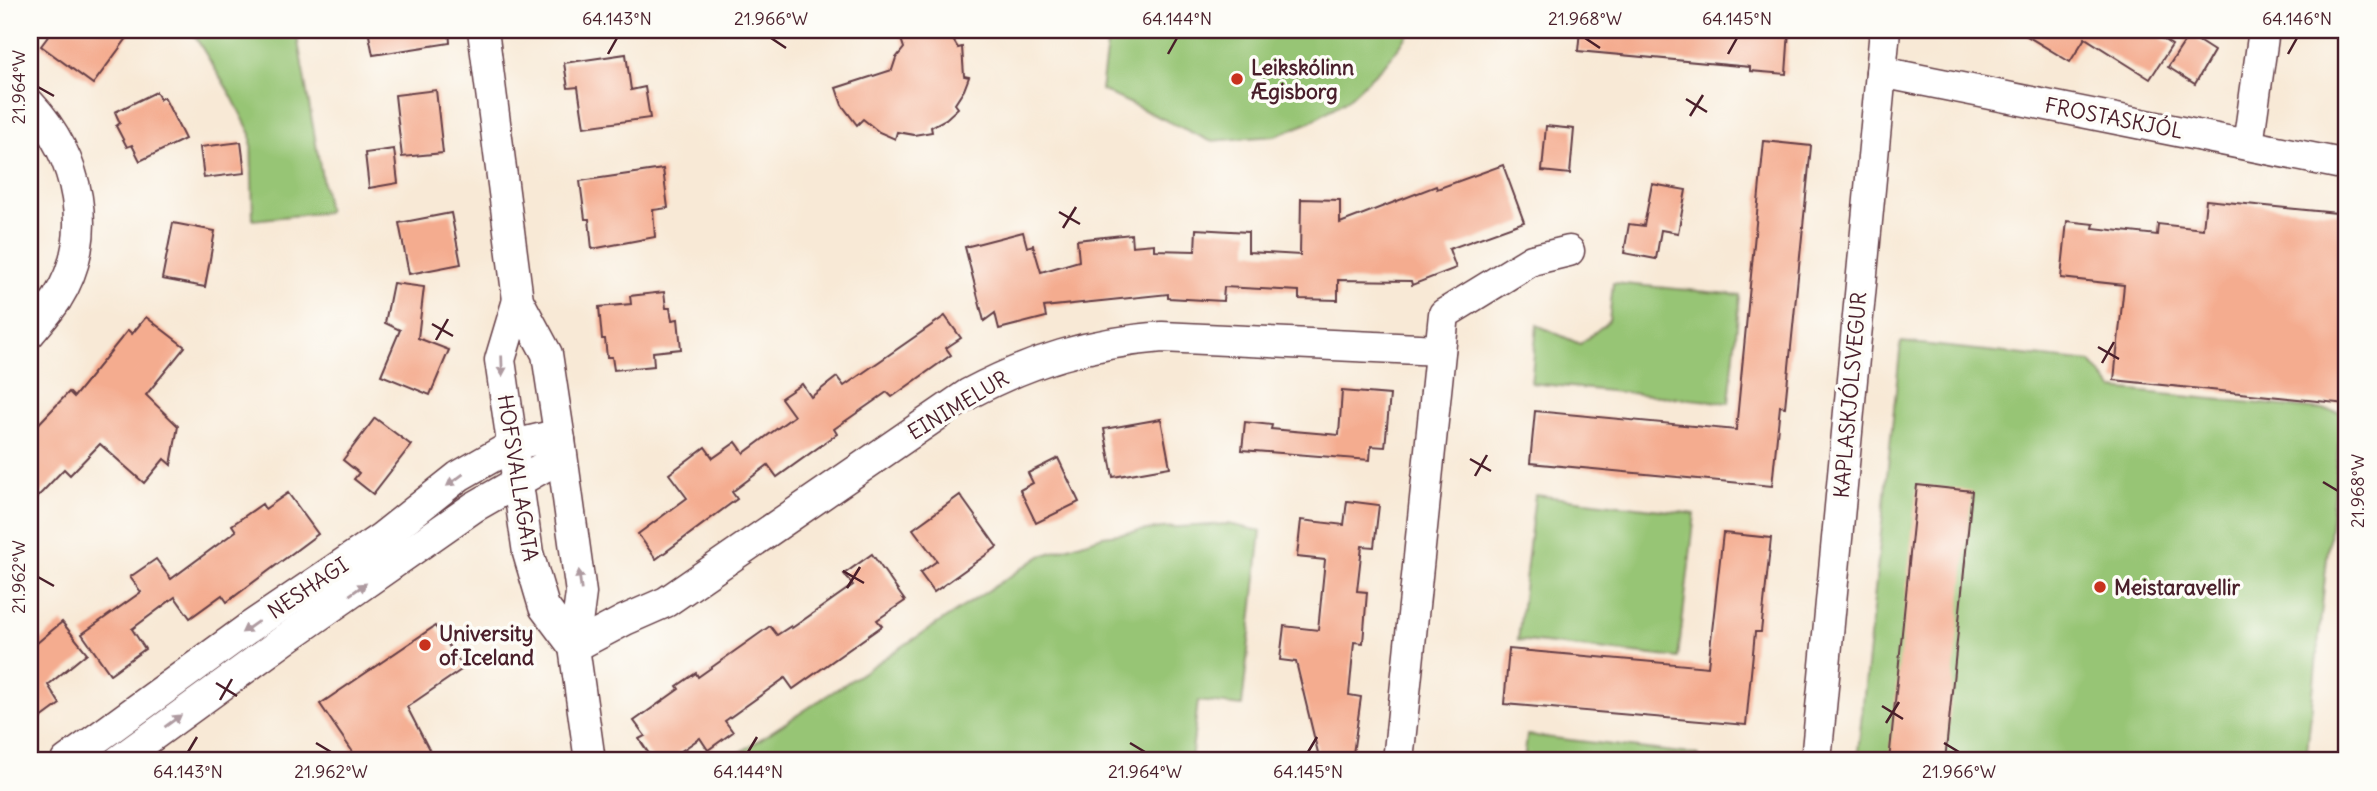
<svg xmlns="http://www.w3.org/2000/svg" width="2377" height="791" viewBox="0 0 2377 791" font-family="Delius,sans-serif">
<rect width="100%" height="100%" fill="#fdfcf7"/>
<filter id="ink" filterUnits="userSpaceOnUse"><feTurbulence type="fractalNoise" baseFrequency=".0143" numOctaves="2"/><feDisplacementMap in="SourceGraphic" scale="14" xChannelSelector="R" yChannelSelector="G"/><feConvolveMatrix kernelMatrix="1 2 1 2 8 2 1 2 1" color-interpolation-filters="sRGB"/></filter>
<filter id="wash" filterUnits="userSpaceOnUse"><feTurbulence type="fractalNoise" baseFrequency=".00686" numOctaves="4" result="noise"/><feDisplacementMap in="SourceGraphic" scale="28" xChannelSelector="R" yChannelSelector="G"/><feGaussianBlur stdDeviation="1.57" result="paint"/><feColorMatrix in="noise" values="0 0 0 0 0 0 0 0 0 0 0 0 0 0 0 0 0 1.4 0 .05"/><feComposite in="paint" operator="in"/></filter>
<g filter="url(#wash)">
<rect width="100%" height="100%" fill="#f8e9d6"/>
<g fill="#97c574" stroke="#707250" stroke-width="2">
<path d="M 191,30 L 296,30 L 328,212 L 253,220 L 251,134 L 231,95 Z"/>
<path d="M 1109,30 L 1412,30 L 1386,63 L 1347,100 L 1308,123 L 1275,136 L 1210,141 L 1101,90 Z"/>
<path d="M 1613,283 L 1740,295 L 1729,403 L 1531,383 L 1537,325 L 1580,344 L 1609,321 Z"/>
<path d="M 1901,342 L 2091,362 L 2113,389 L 2342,412 L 2306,761 L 1857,761 Z"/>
<path d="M 1535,495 L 1695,514 L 1678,658 L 1518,640 Z"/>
<path d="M 1228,524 L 1261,531 L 1242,706 L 1198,701 L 1191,761 L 727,761 L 1041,556 L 1103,536 L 1162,528 Z"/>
<path d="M 1527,735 L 1698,755 L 1698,761 L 1524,761 Z"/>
</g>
<g id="blocks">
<g fill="#f4ac8f">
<path d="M 53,30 L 133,30 L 93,84 L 41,46 Z"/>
<path d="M 368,30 L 449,30 L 450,43 L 373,55 Z"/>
<path d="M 898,30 L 947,30 L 958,48 L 962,47 L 964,76 L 969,77 L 964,90 L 955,104 L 958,108 L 946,119 L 931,127 L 932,132 L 914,135 L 897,132 L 895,139 L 879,132 L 863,119 L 857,125 L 842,105 L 836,88 L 892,70 L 896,58 L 904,48 Z"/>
<path d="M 1580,30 L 1789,30 L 1786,74 L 1750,71 L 1750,67 L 1578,51 Z"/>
<path d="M 2017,30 L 2148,30 L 2172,45 L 2150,79 L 2085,38 L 2070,62 Z"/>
<path d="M 2189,35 L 2214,51 L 2195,84 L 2168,67 Z"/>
<path d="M 626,54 L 631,90 L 645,87 L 650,118 L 584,127 L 578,87 L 568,88 L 564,63 Z"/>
<path d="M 436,90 L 443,153 L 402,157 L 395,95 Z"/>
<path d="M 156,92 L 160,99 L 164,97 L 185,139 L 140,161 L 132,145 L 127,147 L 116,126 L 120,123 L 115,112 Z"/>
<path d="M 1546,126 L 1574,129 L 1570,174 L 1542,171 Z"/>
<path d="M 1764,141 L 1811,146 L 1785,407 L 1780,406 L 1772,486 L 1530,463 L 1535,411 L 1736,430 Z"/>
<path d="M 241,142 L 245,173 L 204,178 L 200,147 Z"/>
<path d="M 394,149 L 398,183 L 369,188 L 365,153 Z"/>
<path d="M 1503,165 L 1524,222 L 1449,249 L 1456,268 L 1412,285 L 1411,281 L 1338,280 L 1338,300 L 1299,299 L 1299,291 L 1224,287 L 1223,301 L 1168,298 L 1168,294 L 1044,307 L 1046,317 L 999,329 L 995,313 L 984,321 L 965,247 L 1023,232 L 1027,247 L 1033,245 L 1041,272 L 1079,261 L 1077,240 L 1131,234 L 1132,246 L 1154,244 L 1154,250 L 1195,251 L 1196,229 L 1248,232 L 1248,252 L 1300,255 L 1301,199 L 1340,200 L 1340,223 L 1436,186 L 1437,189 Z"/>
<path d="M 663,169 L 668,208 L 653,210 L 655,237 L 592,249 L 589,219 L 585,219 L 580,181 Z"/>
<path d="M 1652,184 L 1686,190 L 1678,233 L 1661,230 L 1656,259 L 1624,253 L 1629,224 L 1644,226 Z"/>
<path d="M 2206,200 L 2347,214 L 2347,404 L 2114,380 L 2124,285 L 2061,278 L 2067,221 L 2094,224 L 2093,228 L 2157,235 L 2158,224 L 2203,229 Z"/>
<path d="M 451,213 L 461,264 L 409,274 L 399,223 Z"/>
<path d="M 173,223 L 215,231 L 205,287 L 162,279 Z"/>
<path d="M 393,283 L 424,287 L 418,338 L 449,350 L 430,395 L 381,375 L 400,330 L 385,323 Z"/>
<path d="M 664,292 L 666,308 L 670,308 L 672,320 L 678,319 L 681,349 L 653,352 L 654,366 L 614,370 L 612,357 L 607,357 L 605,339 L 602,339 L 599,307 L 631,304 L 630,296 Z"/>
<path d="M 945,316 L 961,338 L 946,348 L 951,355 L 892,397 L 887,392 L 834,429 L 837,434 L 777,477 L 768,465 L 732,492 L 737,499 L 656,559 L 638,534 L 687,498 L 669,474 L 705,447 L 713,458 L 736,442 L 744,453 L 794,416 L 781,398 L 802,384 L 811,397 L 837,377 L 844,386 Z"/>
<path d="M 146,317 L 185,347 L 146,395 L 178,426 L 171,465 L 164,459 L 144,483 L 100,444 L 70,475 L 64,469 L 30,505 L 30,433 L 69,392 L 74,397 L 128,330 L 132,334 Z"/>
<path d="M 1342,391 L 1390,395 L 1385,447 L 1371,446 L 1370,460 L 1242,450 L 1245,422 L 1272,425 L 1271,429 L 1339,435 Z"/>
<path d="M 375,418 L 411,445 L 373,494 L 354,479 L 359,473 L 343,460 Z"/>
<path d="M 1161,419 L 1170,467 L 1113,477 L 1104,429 Z"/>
<path d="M 1058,458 L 1079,502 L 1036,523 L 1020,490 L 1033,483 L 1028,473 Z"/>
<path d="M 1917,485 L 1972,491 L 1945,761 L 1889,761 Z"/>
<path d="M 288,493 L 318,534 L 227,602 L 222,595 L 190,618 L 175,597 L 132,629 L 145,649 L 110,674 L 82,634 L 141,592 L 130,577 L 156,559 L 171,579 L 236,531 L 232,525 L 262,504 L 265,509 Z"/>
<path d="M 960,495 L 997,547 L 934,592 L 920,573 L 937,561 L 913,529 Z"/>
<path d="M 1347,501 L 1379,505 L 1374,547 L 1362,546 L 1357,591 L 1367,592 L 1363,643 L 1354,642 L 1349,695 L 1361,697 L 1352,761 L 1320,761 L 1296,662 L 1280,660 L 1284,626 L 1318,630 L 1325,560 L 1297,557 L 1301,520 L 1344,525 Z"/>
<path d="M 1723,533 L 1771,538 L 1761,632 L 1755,632 L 1746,725 L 1504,704 L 1509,649 L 1708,667 Z"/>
<path d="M 872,554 L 905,601 L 877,620 L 882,626 L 793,689 L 785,678 L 725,721 L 733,732 L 708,750 L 700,738 L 667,761 L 654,761 L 639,739 L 645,736 L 634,721 L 679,689 L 677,686 L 696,673 L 698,677 L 770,626 L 777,635 L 791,626 L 792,628 L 853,585 L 844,574 Z"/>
<path d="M 62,622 L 87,653 L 48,685 L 60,704 L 30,726 L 30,649 Z"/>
<path d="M 435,626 L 464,668 L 407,707 L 435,761 L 359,761 L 320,704 Z"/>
</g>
</g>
</g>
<g filter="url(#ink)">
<use href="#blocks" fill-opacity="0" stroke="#643d45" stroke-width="2"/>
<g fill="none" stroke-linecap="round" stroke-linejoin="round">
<g stroke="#643d45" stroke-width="33">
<g id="minor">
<path d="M 483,30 L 518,300 L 547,354 L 560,440 L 581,593 L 574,647 L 590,761"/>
<path d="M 1881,72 L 2347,165"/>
<path d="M 30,104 C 79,156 97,236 57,299 C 49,311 39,322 30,333"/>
<path d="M 2248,145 L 2264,30"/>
<path d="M 518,300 L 500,360 L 528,553 L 544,607 L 574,647"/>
<path d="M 574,647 L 625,620 L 666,602 L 968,394 C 1032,360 1090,343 1162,337 L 1440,350"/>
<path d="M 66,761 L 247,629 L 381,538 L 459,476 L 513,445 L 547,437 L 560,440"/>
<path d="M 118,761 L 291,635 L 474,507 L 547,465 L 561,450"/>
<path d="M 1398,761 L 1444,314 L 1532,260 L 1569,251"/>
<path d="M 1816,761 L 1885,30"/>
</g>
</g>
<use href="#minor" stroke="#fff" stroke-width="30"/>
</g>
<defs><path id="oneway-solid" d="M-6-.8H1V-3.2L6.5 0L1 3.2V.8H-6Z" transform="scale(1.75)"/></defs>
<g fill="#ae9aa0">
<use href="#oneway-solid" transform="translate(502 366) rotate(88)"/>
<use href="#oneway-solid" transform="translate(455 480) rotate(144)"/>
<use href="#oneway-solid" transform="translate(580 580) rotate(-97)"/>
<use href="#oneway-solid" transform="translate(358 589) rotate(-35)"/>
<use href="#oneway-solid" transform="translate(250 627) rotate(145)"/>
<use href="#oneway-solid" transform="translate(173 721) rotate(-36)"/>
</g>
</g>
<path fill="none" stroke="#4a1f2b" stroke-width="2.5" d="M 771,38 L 786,48M 1585,38 L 1600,48M 608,54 L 617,38M 1168,54 L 1177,38M 1728,54 L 1737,38M 2288,54 L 2297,38M 38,87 L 54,96M 1686,99 L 1707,112M 1690,116 L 1703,95M 1059,212 L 1080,224M 1063,228 L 1076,207M 432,324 L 453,336M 436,340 L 448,319M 2098,347 L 2119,359M 2102,363 L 2114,342M 1470,459 L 1491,471M 1475,476 L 1487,455M 2323,482 L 2338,491M 843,571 L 864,583M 38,577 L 54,586M 847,588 L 860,567M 216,683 L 237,696M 220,700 L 232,679M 1882,706 L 1903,719M 1886,723 L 1899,702M 316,743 L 331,752M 1130,743 L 1145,752M 1944,743 L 1959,752M 188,752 L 197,737M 748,752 L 757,737M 1308,752 L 1317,737"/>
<g fill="#c8321e" stroke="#fdfcf7" stroke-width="2.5">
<circle cx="1237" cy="79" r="7"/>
<circle cx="2100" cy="587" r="7"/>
<circle cx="425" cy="645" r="7"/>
</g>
<g text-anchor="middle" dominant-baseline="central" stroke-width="7" stroke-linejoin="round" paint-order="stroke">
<g font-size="21" font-weight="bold" fill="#4a1f2b" stroke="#fdfcf7" text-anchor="start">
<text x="1251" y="67">Leikskólinn<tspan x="1251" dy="24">Ægisborg</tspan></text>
<text x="2114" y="587">Meistaravellir</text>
<text x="439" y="633">University<tspan x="439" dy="24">of Iceland</tspan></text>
</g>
<g font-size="21" fill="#4a1f2b" stroke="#fdfcf7">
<text transform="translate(2114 118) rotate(11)">FROSTASKJÓL</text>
<text transform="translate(1850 395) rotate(-85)">KAPLASKJÓLSVEGUR</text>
<text transform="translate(958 405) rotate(-31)">EINIMELUR</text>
<text transform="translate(518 478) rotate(81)">HOFSVALLAGATA</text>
<text transform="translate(308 588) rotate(-34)">NESHAGI</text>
</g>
</g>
<rect width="2377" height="791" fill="none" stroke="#fdfcf7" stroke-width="77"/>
<rect x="38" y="38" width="2300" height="714" fill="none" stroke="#4a1f2b" stroke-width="2.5"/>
<g font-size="18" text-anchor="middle" fill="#4a1f2b">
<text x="617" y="25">64.143°N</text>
<text x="771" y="25">21.966°W</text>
<text x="1177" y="25">64.144°N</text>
<text x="1585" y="25">21.968°W</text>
<text x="1737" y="25">64.145°N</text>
<text x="2297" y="25">64.146°N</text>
<text transform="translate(19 87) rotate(-90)" y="6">21.964°W</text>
<text transform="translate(2358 491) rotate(-90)" y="6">21.968°W</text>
<text transform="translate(19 577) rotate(-90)" y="6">21.962°W</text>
<text x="188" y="778">64.143°N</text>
<text x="331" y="778">21.962°W</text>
<text x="748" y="778">64.144°N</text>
<text x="1145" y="778">21.964°W</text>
<text x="1308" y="778">64.145°N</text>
<text x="1959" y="778">21.966°W</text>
</g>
</svg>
